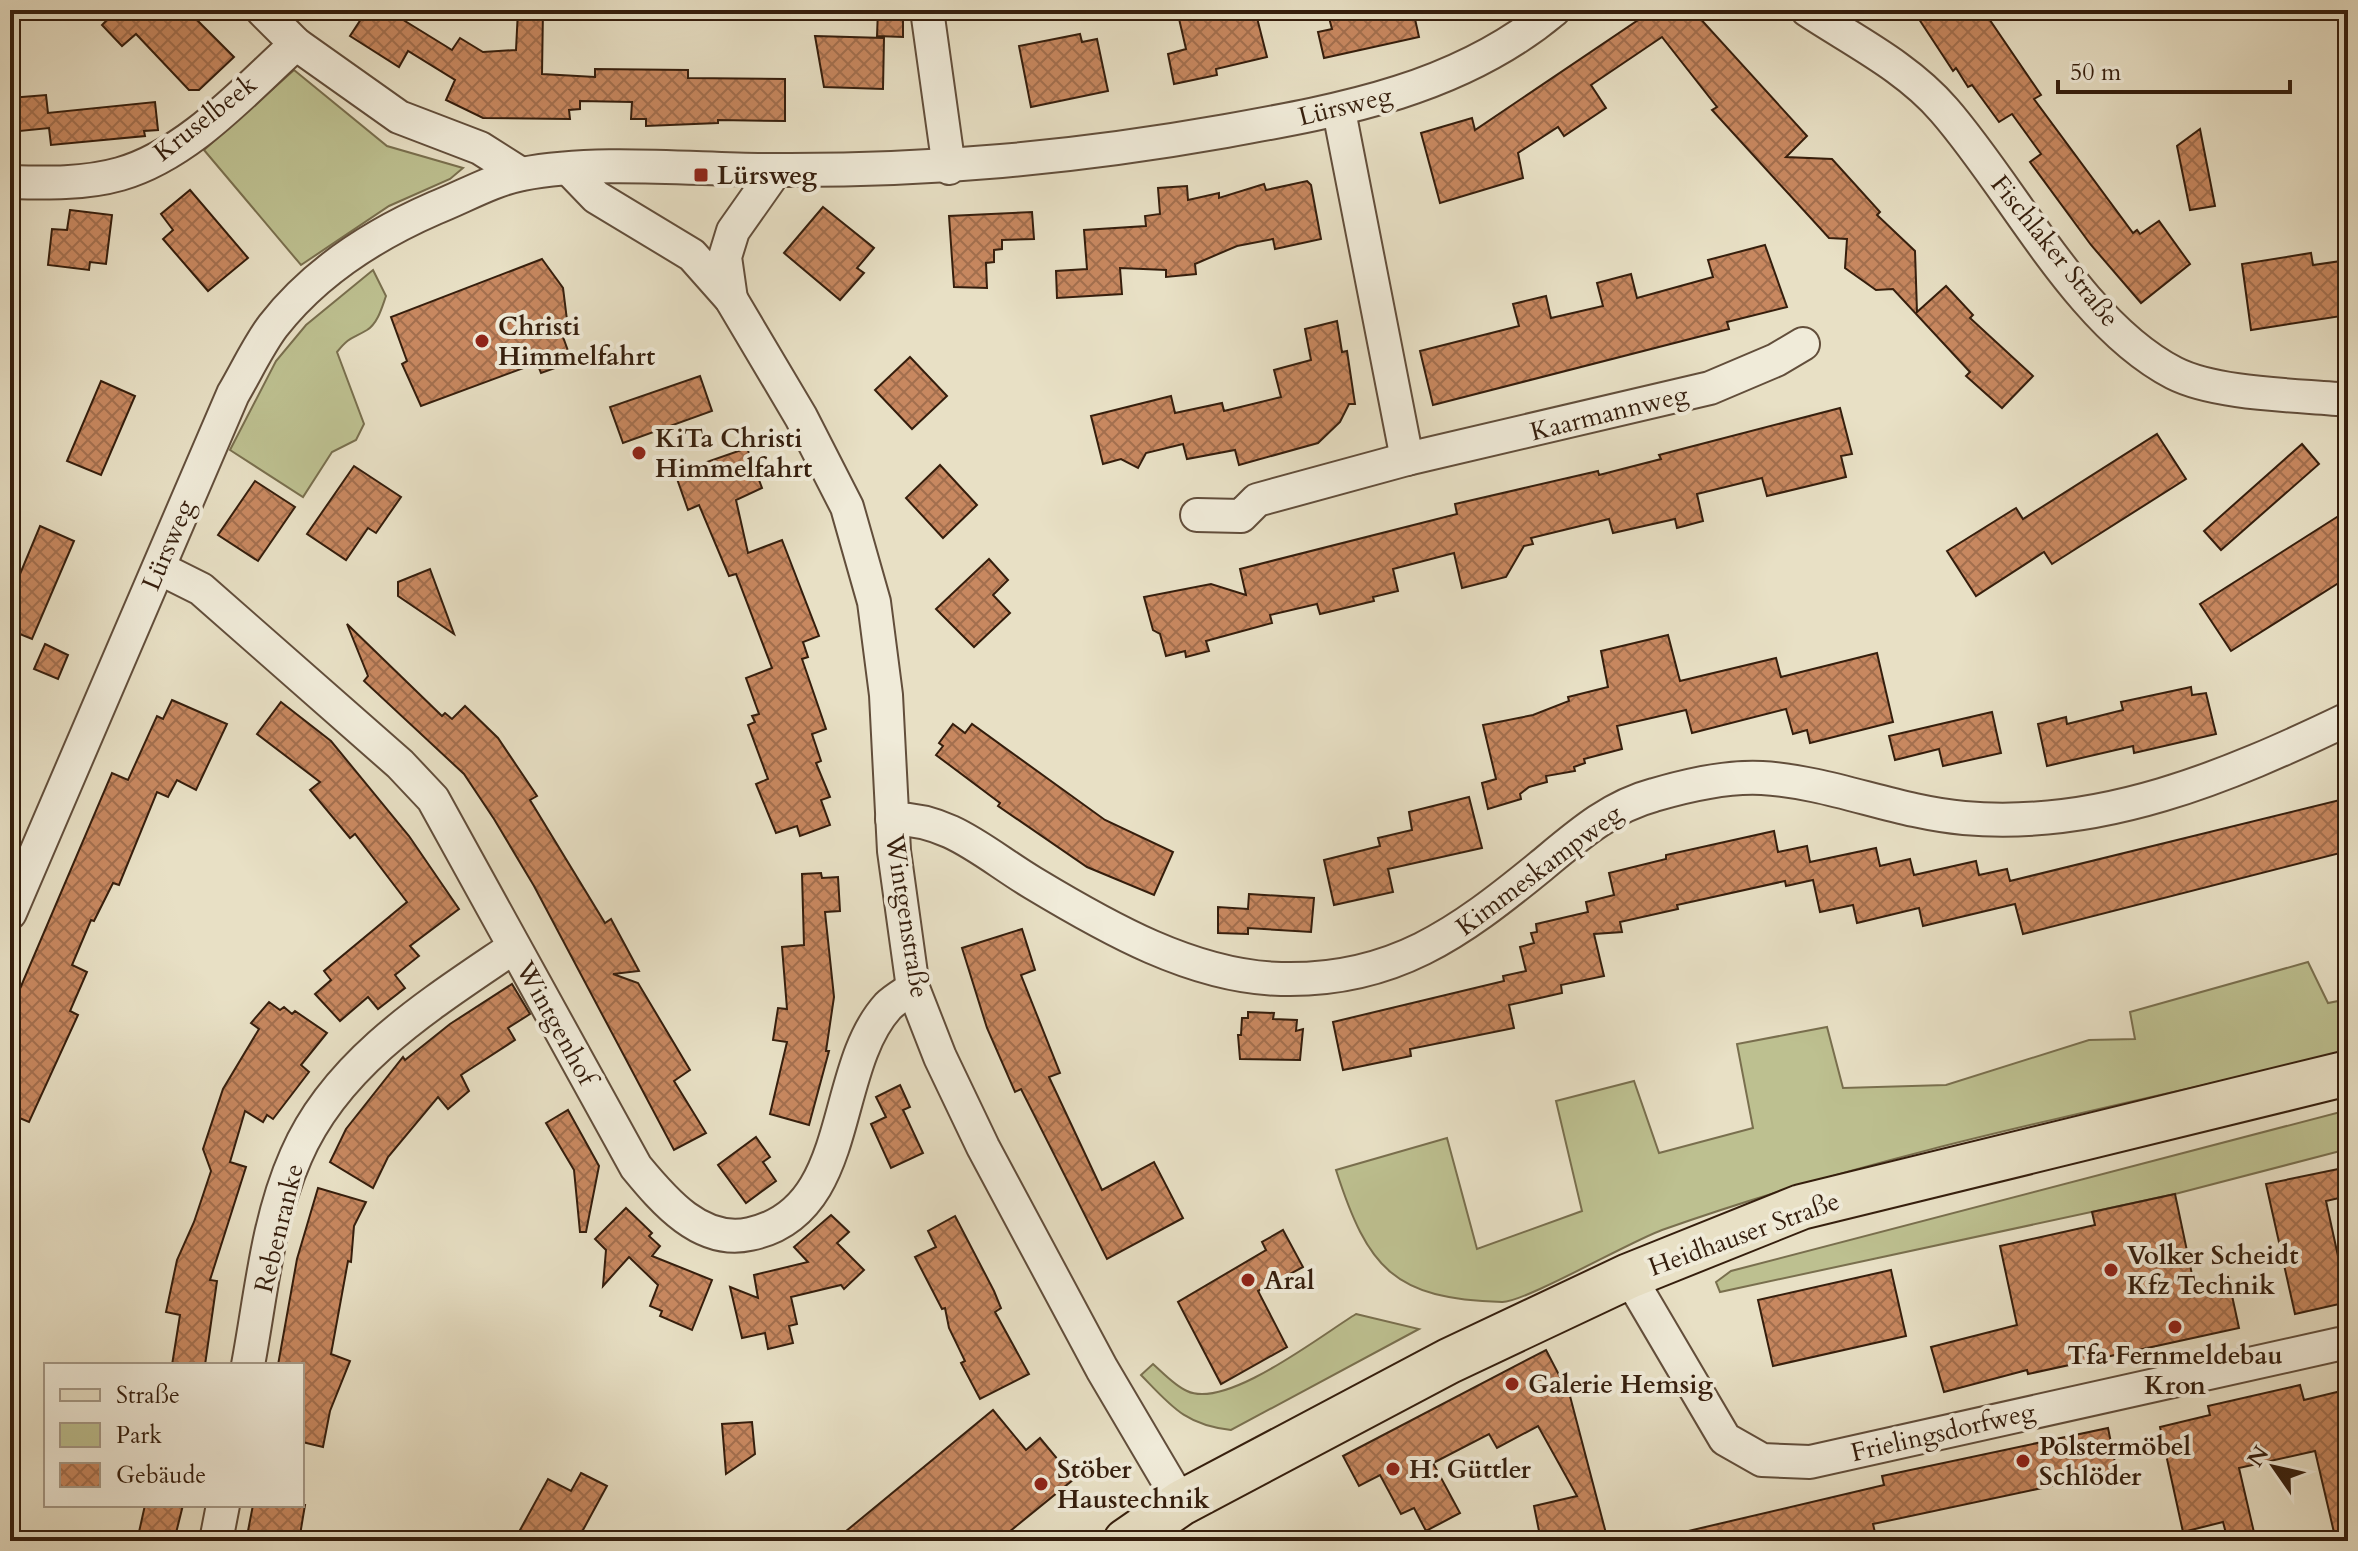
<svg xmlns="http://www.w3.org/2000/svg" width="2358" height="1551" viewBox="0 0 2358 1551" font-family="Cardo,serif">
<defs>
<pattern id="building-cross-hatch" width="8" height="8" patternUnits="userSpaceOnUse" patternTransform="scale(2)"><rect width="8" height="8" fill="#c88860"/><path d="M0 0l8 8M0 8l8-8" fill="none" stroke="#a36f4e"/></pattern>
</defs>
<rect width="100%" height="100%" fill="#e8e0c5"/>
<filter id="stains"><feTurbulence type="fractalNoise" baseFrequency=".0025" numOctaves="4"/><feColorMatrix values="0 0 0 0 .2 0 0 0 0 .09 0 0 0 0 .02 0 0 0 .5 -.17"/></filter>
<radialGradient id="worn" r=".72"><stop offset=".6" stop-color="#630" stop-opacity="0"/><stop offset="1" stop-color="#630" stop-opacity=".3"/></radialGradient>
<g fill="#bdc090" stroke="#796f4e" stroke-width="2">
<path d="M 294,70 L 387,146 L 463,168 L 450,179 L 389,206 L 301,265 L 204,150 Z"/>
<path d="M 373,270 L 386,296 C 382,307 378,323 367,330 C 352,339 350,336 337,352 L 364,424 L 356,440 L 332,452 L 303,497 L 230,450 L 276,361 L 306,325 Z"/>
<path d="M 2308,962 L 2328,1003 L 2348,999 L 2348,1052 C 2118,1106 1884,1151 1662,1230 C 1631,1241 1523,1303 1502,1302 C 1394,1299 1368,1269 1336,1170 L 1447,1138 L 1477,1249 L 1582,1211 L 1556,1101 L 1634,1081 L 1659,1153 L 1753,1128 L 1737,1044 L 1827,1027 L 1843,1088 L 1946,1085 L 2089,1040 L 2135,1039 L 2130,1012 Z"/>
<path d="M 2348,1110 L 2348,1149 L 2175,1194 L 1720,1292 L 1716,1282 L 1731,1271 Z"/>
<path d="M 1356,1314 L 1419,1329 L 1231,1430 C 1185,1425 1171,1406 1141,1375 L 1153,1364 C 1163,1373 1175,1386 1187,1391 C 1226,1410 1320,1336 1356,1314 Z"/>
</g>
<g fill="url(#building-cross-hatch)" stroke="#351e0d" stroke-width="2">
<path d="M 113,10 L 187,10 L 234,57 L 199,90 L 189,90 L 136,34 L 122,46 L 102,25 L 115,12 Z"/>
<path d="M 367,10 L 387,10 L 452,50 L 460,38 L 483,52 L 516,50 L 518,10 L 543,10 L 542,74 L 595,77 L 595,69 L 688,70 L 688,78 L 785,79 L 785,121 L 718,120 L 718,123 L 646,126 L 646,119 L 631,119 L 632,102 L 580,101 L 580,109 L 569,110 L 570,119 L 483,118 L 446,100 L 455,80 L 408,51 L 399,67 L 350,36 Z"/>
<path d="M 878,10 L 903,10 L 903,37 L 877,36 Z"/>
<path d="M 1177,10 L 1255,10 L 1267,57 L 1216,69 L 1217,75 L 1174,84 L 1168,54 L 1186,49 Z"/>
<path d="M 1327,10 L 1413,10 L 1419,37 L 1324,58 L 1318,32 L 1332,29 Z"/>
<path d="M 1639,10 L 1702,10 L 1696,14 L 1807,136 L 1786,157 L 1832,159 L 1880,212 L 1877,215 L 1915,251 L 1917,312 L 1946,286 L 1973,315 L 1970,318 L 2033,376 L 2002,408 L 1966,376 L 1970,372 L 1893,289 L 1876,290 L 1845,268 L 1847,239 L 1829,238 L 1712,110 L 1717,107 L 1662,37 L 1591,85 L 1606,108 L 1564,136 L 1558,127 L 1518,153 L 1523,178 L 1440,203 L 1421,133 L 1472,118 L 1475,130 L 1644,16 Z"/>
<path d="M 1913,10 L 1983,10 L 2041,95 L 2034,99 L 2133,233 L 2137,230 L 2140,234 L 2159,221 L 2190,264 L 2141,303 L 2091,245 L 2030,162 L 2041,154 L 2012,114 L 1999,122 L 1972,85 L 1968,87 L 1956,68 L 1953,71 Z"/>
<path d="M 1080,34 L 1082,42 L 1097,39 L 1108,91 L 1031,107 L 1019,46 Z"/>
<path d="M 815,36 L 884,38 L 883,89 L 824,87 Z"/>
<path d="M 46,95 L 48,113 L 155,102 L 158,130 L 144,131 L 145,136 L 51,145 L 49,128 L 10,132 L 10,98 Z"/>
<path d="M 2200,129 L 2215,206 L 2190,210 L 2177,146 Z"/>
<path d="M 1307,181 L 1311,185 L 1321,239 L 1275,249 L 1273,239 L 1237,246 L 1195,264 L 1196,274 L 1166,277 L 1166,270 L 1120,268 L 1122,294 L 1057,298 L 1056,271 L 1087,269 L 1084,230 L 1146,226 L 1145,216 L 1160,214 L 1158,188 L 1187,186 L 1188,200 L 1219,193 L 1219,198 L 1264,184 L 1266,190 Z"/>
<path d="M 190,190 L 248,258 L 208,291 L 163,239 L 173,230 L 161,214 Z"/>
<path d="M 823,207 L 874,248 L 857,268 L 864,273 L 840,300 L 784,253 Z"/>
<path d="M 70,210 L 112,215 L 106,264 L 90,262 L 89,270 L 48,265 L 52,229 L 67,230 Z"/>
<path d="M 1032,212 L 1034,239 L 1002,240 L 1002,249 L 994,250 L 994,262 L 986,263 L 987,288 L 954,287 L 949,216 Z"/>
<path d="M 1765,245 L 1787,307 L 1727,322 L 1729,329 L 1433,405 L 1420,351 L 1519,326 L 1513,304 L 1546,296 L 1551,318 L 1603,306 L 1597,283 L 1631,274 L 1637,298 L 1713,277 L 1708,260 Z"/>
<path d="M 2311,253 L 2313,265 L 2348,260 L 2348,315 L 2251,330 L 2242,264 Z"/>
<path d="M 542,259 L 563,288 L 567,320 L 558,323 L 572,362 L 541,373 L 537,363 L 421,406 L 402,364 L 407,361 L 391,317 Z"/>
<path d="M 1337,321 L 1342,352 L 1347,351 L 1355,404 L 1349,404 L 1340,422 L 1318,443 L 1239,465 L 1235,450 L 1187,459 L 1183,444 L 1146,453 L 1138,468 L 1121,459 L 1103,464 L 1091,416 L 1171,396 L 1175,413 L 1222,403 L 1224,411 L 1281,397 L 1274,370 L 1311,360 L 1305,329 Z"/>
<path d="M 910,357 L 947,396 L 912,429 L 875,390 Z"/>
<path d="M 700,376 L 712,411 L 623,443 L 610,407 Z"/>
<path d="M 101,381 L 135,396 L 101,475 L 67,461 Z"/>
<path d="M 1840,408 L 1852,454 L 1841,456 L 1846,477 L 1767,496 L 1762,478 L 1697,494 L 1703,521 L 1677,528 L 1675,519 L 1613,533 L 1609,519 L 1531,538 L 1533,544 L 1524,546 L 1506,577 L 1462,588 L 1454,553 L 1393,569 L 1398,591 L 1373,597 L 1374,601 L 1320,614 L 1317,604 L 1270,615 L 1272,623 L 1206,641 L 1209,651 L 1186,657 L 1185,651 L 1166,656 L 1160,634 L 1153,630 L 1144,597 L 1211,584 L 1246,595 L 1240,569 L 1457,514 L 1455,504 L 1598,471 L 1599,475 L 1661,459 L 1659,455 Z"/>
<path d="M 2157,434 L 2186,479 L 2052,564 L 2044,552 L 1976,596 L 1947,551 L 2016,508 L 2023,519 Z"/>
<path d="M 2302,444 L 2319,464 L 2221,550 L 2204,531 Z"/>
<path d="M 747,448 L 762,488 L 736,500 L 748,553 L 782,540 L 819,636 L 803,642 L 808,657 L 802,659 L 826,729 L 812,734 L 821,761 L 816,763 L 830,797 L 821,800 L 830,825 L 800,836 L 797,826 L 776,833 L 756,784 L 768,779 L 748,725 L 755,722 L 752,716 L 759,714 L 746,678 L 772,668 L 736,574 L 729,576 L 699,505 L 688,510 L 675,473 Z"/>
<path d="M 940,465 L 977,505 L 943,538 L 906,498 Z"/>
<path d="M 354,466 L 401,497 L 376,533 L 368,528 L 346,560 L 307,534 Z"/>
<path d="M 255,481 L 295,507 L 258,561 L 218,535 Z"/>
<path d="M 2348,510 L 2348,577 L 2231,651 L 2200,604 Z"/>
<path d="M 40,526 L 74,541 L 32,639 L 10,630 L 10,598 Z"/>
<path d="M 989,559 L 1008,580 L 993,595 L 1010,613 L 974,647 L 936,609 Z"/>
<path d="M 430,569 L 454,634 L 398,596 L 398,582 Z"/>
<path d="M 347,624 L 442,716 L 445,713 L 452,719 L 465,706 L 498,738 L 537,796 L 530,800 L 605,923 L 611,919 L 639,971 L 613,974 L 638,983 L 690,1070 L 674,1081 L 706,1133 L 674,1150 L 534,886 L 494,819 L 464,774 L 364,681 L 368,676 Z"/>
<path d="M 1668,635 L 1680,681 L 1776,658 L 1781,677 L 1877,653 L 1893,722 L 1810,743 L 1807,730 L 1793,734 L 1786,709 L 1692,733 L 1686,710 L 1617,726 L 1622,749 L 1584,759 L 1585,763 L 1574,767 L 1575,771 L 1546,776 L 1547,782 L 1529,787 L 1520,794 L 1521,799 L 1488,809 L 1482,783 L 1496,779 L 1483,725 L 1533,715 L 1569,701 L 1568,697 L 1608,687 L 1601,651 Z"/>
<path d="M 45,644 L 68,655 L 58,679 L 34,669 Z"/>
<path d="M 2191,687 L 2192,695 L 2206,693 L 2216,734 L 2134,753 L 2133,746 L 2047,766 L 2038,724 L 2066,717 L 2067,724 L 2123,710 L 2121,702 Z"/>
<path d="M 172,700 L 227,724 L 196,790 L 177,780 L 168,797 L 157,792 L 119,885 L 113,883 L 94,921 L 91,920 L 72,965 L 87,972 L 70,1011 L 78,1015 L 29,1122 L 10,1114 L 10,1012 L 112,773 L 128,780 L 157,716 L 163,719 Z"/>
<path d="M 281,702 L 331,741 L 409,836 L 459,909 L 410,946 L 419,956 L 395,975 L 405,988 L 378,1009 L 368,997 L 340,1021 L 315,994 L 331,980 L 324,971 L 407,902 L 355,834 L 350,838 L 310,790 L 320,782 L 257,734 Z"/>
<path d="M 1992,712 L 2001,753 L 1943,766 L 1939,749 L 1895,760 L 1889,736 Z"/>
<path d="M 953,724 L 965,733 L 972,724 L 1105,820 L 1173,852 L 1154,895 L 1087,867 L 998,806 L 1000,803 L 936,755 L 943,746 L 939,743 Z"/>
<path d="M 1469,797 L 1482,848 L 1388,869 L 1393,892 L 1334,905 L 1324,860 L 1380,846 L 1378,838 L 1412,830 L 1409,812 Z"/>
<path d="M 2348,798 L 2348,851 L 2023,934 L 2015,904 L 1923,926 L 1919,908 L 1857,923 L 1853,905 L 1820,912 L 1813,880 L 1786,886 L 1785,881 L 1677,905 L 1678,909 L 1620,922 L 1622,932 L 1594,934 L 1604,976 L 1561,985 L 1562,993 L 1509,1005 L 1514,1028 L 1410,1049 L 1411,1056 L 1343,1070 L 1333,1022 L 1504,981 L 1503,976 L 1526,971 L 1520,947 L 1534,943 L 1531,933 L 1537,932 L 1536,924 L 1588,912 L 1586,902 L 1614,895 L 1609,873 L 1666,859 L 1666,855 L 1774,831 L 1778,852 L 1807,846 L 1810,862 L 1876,848 L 1880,866 L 1910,859 L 1914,875 L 1976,861 L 1979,875 L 2007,869 L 2010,881 Z"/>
<path d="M 821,873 L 822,878 L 838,877 L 840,911 L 825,912 L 834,997 L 826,1051 L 829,1051 L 809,1125 L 770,1114 L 787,1042 L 773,1040 L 778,1008 L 787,1009 L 782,947 L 804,945 L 802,874 Z"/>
<path d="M 1249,894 L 1314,898 L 1311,932 L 1248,928 L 1248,934 L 1218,933 L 1218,907 L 1248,909 Z"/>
<path d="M 1022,929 L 1035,970 L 1021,975 L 1060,1073 L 1049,1077 L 1102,1190 L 1154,1162 L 1183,1218 L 1107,1259 L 1021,1089 L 1015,1092 L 987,1028 L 962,948 Z"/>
<path d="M 512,984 L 530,1014 L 508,1028 L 515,1040 L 461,1075 L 469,1091 L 448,1109 L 438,1097 L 388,1157 L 373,1188 L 330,1162 L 346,1129 L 403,1057 L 405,1060 L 450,1024 Z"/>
<path d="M 269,1002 L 280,1010 L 284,1007 L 292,1014 L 295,1011 L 327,1033 L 301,1065 L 309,1072 L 273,1119 L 267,1115 L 263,1122 L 245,1111 L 230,1162 L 246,1167 L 210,1280 L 217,1281 L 205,1365 L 172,1365 L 180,1315 L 166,1312 L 177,1260 L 194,1222 L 211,1171 L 203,1149 L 223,1089 L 259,1029 L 251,1023 Z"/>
<path d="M 1248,1012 L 1274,1013 L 1273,1019 L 1297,1020 L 1296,1031 L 1303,1029 L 1300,1060 L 1240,1059 L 1238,1035 L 1241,1035 L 1242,1018 L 1248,1018 Z"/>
<path d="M 900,1085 L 910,1107 L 903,1110 L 923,1153 L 891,1168 L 871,1124 L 886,1117 L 876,1097 Z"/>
<path d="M 568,1110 L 599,1166 L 586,1232 L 580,1232 L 574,1170 L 546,1123 Z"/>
<path d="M 756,1137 L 770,1157 L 763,1162 L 776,1181 L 746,1203 L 718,1165 Z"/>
<path d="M 2348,1167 L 2348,1196 L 2326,1201 L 2348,1302 L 2295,1314 L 2266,1184 Z"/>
<path d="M 318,1188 L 366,1202 L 354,1226 L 351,1262 L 348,1261 L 331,1354 L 350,1361 L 330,1411 L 323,1447 L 302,1442 L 302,1365 L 278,1365 L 297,1259 Z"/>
<path d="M 2175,1194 L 2194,1284 L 2228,1277 L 2239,1328 L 2028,1374 L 2027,1370 L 1944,1392 L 1931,1347 L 2017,1325 L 2000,1246 L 2095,1225 L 2092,1212 Z"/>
<path d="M 626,1208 L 652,1233 L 649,1236 L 660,1246 L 652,1256 L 712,1280 L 692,1330 L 660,1316 L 662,1311 L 650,1306 L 658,1285 L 629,1257 L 603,1286 L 606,1250 L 595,1239 Z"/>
<path d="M 831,1215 L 849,1232 L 837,1243 L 864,1270 L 844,1289 L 841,1285 L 791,1297 L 797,1324 L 789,1326 L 793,1343 L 768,1349 L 765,1333 L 742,1338 L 730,1287 L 758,1298 L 754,1275 L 808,1262 L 794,1247 Z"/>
<path d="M 955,1216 L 994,1291 L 1001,1308 L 995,1312 L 1029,1374 L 980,1399 L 961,1363 L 965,1361 L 949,1328 L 945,1308 L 942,1309 L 915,1257 L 936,1247 L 928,1231 Z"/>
<path d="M 1283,1230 L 1303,1267 L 1258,1291 L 1287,1347 L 1221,1384 L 1178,1302 L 1266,1250 L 1262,1242 Z"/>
<path d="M 1891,1270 L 1906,1336 L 1773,1366 L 1758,1300 Z"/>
<path d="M 1546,1350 L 1570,1396 L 1608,1541 L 1541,1541 L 1534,1506 L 1577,1496 L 1538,1426 L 1497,1448 L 1489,1434 L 1433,1463 L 1460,1513 L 1426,1531 L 1414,1508 L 1401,1514 L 1380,1475 L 1359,1486 L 1343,1456 Z"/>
<path d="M 2300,1385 L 2304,1400 L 2345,1390 L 2348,1541 L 2336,1541 L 2315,1451 L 2239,1468 L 2256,1541 L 2228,1541 L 2223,1522 L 2183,1532 L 2160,1427 L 2210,1415 L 2208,1406 Z"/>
<path d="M 993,1410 L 1026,1450 L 1040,1438 L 1074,1479 L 998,1541 L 834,1541 Z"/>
<path d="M 752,1422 L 755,1454 L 726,1474 L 722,1424 Z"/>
<path d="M 2108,1428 L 2117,1472 L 1873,1524 L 1877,1541 L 1685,1541 L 1684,1532 L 1884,1485 L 1882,1476 Z"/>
<path d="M 581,1473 L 607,1486 L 577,1541 L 514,1541 L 548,1479 L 571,1491 Z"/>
<path d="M 145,1505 L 183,1505 L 174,1541 L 137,1541 Z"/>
<path d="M 253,1505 L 305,1505 L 299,1541 L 252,1541 L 253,1537 L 247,1536 Z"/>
</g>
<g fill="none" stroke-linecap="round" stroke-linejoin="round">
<g stroke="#624e3b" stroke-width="36">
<g id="minor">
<path d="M 262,10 L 296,44 L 399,117 L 480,148 L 521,174"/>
<path d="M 927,10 L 949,168"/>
<path d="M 1807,10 C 1854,41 1907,67 1944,110 C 2014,190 2079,324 2174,373 C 2217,395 2300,395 2348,400"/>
<path d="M 1339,111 L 1407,459 L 1710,388 L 1776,360 L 1803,344"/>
<path d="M 570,170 L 596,197 L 692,255 L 731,299 L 801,417 L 847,507 L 874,602 L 886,695 L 894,851 L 913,988 L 940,1057 L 983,1147 L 1102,1369 L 1181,1503"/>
<path d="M 10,182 C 46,183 85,184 120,174 C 189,154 244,91 296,44"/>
<path d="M 731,299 L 725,257 L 733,231 L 776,170"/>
<path d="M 1197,515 L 1241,516 L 1257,500 L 1407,459"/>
<path d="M 159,568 L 201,589 L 400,764 L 433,799 L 636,1167 C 664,1201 701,1245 750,1234 C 855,1212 829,1071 888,1006 C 895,999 906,993 913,988"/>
<path d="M 892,819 C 950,818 986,855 1033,883 C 1106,927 1193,977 1281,979 C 1393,982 1459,933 1541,866 C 1576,837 1609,807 1654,795 C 1688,785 1726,776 1762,778 C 1831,782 1895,812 1964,818 C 2101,830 2227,777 2348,719"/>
<path d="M 10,913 L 233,394 C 246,372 258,346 273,326 C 315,272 373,235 435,208 C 463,197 492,180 522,174 C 598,159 696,170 774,170 C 930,171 1073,158 1226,131 C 1343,110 1460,89 1554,10"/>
<path d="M 1629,1276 L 1725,1439 L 1762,1460 L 1810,1462 L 2339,1344 L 2348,1347"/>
<path d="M 248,1365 C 261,1296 267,1221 296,1156 C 337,1061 432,1003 514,947"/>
<path d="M 216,1541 L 223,1505"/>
</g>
</g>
<g stroke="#351e0d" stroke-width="48">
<path id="primary" d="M 1126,1541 L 1181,1503 L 1449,1361 L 1629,1276 L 1801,1207 L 2348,1073"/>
</g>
<use href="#minor" stroke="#f0ebd9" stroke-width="32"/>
<use href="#primary" stroke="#e8e0c5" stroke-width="44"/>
</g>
<g fill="#8f2418" stroke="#f0ebd9" stroke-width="3">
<rect x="693" y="167" width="16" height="16" rx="4"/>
<circle cx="482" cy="341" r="8"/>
<circle cx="639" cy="453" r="8"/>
<circle cx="2111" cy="1270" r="8"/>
<circle cx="1248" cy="1280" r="8"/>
<circle cx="2175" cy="1327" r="8"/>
<circle cx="1512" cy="1384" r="8"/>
<circle cx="2023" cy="1461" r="8"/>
<circle cx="1393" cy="1469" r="8"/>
<circle cx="1041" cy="1484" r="8"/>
</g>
<g text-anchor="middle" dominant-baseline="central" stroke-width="8" stroke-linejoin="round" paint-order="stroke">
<g font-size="26" fill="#351e0d" stroke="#f0ebd9">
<text transform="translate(1345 106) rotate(-14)">Lürsweg</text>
<text transform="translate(205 118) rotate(-38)">Kruselbeek</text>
<text transform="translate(2055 251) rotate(51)">Fischlaker Straße</text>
<text transform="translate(1609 413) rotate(-14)">Kaarmannweg</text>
<text transform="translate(168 545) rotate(-67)">Lürsweg</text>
<text transform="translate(1539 870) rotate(-37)">Kimmeskampweg</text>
<text transform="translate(907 916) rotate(81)">Wintgenstraße</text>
<text transform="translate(556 1023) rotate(61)">Wintgenhof</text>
<text transform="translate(279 1228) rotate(-76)">Rebenranke</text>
<text transform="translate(1744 1234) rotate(-20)">Heidhauser Straße</text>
<text transform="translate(1943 1432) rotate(-13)">Frielingsdorfweg</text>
</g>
<g font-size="26" font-weight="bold" fill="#351e0d" stroke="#f0ebd9" text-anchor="start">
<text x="717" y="175">Lürsweg</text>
<text x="498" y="326">Christi<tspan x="498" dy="30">Himmelfahrt</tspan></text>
<text x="655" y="438">KiTa Christi<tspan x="655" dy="30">Himmelfahrt</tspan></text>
<text x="2127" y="1255">Volker Scheidt<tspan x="2127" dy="30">Kfz Technik</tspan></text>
<text x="1264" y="1280">Aral</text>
<text x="2175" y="1355" text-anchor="middle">Tfa Fernmeldebau<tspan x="2175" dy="30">Kron</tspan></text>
<text x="1528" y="1384">Galerie Hemsig</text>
<text x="2039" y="1446">Polstermöbel<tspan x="2039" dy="30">Schlöder</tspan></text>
<text x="1057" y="1469">Stöber<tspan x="1057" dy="30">Haustechnik</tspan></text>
<text x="1409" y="1469">H. Güttler</text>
</g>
</g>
<rect width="2358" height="1551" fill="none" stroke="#e8e0c5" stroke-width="40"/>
<rect x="12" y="12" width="2334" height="1527" fill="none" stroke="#351e0d" stroke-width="4"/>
<rect x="20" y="20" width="2318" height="1511" fill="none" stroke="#351e0d" stroke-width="2"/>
<rect x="44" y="1363" width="260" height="144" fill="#f0ebd9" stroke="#a59987" stroke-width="2"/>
<rect x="60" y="1389" width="40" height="12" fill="#e8e0c5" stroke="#a59987" stroke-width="2"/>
<text x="116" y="1403" font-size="24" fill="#351e0d">Straße</text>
<rect x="60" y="1423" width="40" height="24" fill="#bdc090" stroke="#a59987" stroke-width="2"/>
<text x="116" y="1443" font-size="24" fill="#351e0d">Park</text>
<rect x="60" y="1463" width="40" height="24" fill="url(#building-cross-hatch)" stroke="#a59987" stroke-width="2"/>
<text x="116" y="1483" font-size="24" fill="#351e0d">Gebäude</text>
<g transform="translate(2274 1467) rotate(304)" stroke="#f0ebd9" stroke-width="6" paint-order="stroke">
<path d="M0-6L14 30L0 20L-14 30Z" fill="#351e0d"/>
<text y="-12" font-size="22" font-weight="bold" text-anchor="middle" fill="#351e0d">N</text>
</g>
<path d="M2058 80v12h232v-12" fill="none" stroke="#351e0d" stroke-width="4"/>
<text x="2070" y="80" font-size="24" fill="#351e0d" stroke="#f0ebd9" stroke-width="6" paint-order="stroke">50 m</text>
<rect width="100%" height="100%" filter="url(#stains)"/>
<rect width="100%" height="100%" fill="url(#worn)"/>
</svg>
